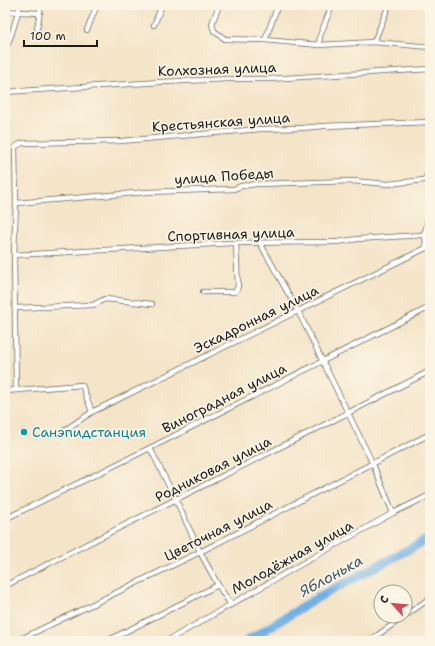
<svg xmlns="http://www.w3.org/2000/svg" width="435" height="646" viewBox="0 0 435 646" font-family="'Shantell Sans',sans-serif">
<rect width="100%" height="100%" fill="#fcf5e5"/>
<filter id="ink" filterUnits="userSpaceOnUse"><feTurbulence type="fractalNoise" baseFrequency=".025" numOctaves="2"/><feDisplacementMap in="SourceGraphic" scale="8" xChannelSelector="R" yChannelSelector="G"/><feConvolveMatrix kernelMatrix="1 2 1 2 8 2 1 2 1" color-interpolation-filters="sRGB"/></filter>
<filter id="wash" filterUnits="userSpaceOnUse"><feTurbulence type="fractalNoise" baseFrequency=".012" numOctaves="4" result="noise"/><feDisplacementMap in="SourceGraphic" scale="16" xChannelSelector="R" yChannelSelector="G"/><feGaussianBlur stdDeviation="0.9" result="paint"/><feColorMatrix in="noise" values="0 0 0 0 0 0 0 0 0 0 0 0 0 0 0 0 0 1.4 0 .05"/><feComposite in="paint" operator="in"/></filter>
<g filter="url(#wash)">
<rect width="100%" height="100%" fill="#f4e4c8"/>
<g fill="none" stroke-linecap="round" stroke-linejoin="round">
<path stroke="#71b1e4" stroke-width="9" d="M 247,641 L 319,597 L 430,538"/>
</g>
</g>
<g filter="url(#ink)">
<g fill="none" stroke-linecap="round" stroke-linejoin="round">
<g stroke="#686258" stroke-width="6">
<g id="minor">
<path d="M 219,5 L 212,24 L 214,31 L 225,39 L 265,40 L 319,45 L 374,42 L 430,47"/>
<path d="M 5,11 L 39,13"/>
<path d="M 154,25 L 162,5"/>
<path d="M 37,29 L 41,5"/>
<path d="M 87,30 L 97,5"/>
<path d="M 265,40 L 278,5"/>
<path d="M 374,42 L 389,5"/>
<path d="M 319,45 L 320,36 L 332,5"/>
<path d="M 5,50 L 12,33 L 20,5"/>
<path d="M 5,92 L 161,82 L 229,79 L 269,79 L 430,69"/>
<path d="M 16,203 L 147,192 L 234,189 L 241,186 L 257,184 L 353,181 L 388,184 L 424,180 L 430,171"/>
<path d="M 425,232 L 426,248"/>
<path d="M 260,243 L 298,311 L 373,464 L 393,513"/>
<path d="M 14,255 L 232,243 L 337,242 L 358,239 L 422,235 L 425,232 L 430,210"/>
<path d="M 203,292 L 235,292 L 238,287 L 236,243"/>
<path d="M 15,308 L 93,305 L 105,299 L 125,301 L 152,304"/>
<path d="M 16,390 L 14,255 L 16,203 L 15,147 L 22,143 L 121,141 L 261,129 L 301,128 L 324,126 L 430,122"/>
<path d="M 5,391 L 82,385 L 92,412 L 426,248 L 430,248"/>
<path d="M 65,430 L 92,412"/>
<path d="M 150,448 L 176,500 L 200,552 L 218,585 L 231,605"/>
<path d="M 5,519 L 150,448 L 430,307"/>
<path d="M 5,586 C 146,513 289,444 430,371"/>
<path d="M 405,616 L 430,598"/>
<path d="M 14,641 L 25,637 L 200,552 L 430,434"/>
<path d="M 107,641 L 218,585"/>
<path d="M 167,641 L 305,562 L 393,513 L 430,495"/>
<path d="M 369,641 L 405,616"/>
</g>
</g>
<use href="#minor" stroke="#fff" stroke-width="4.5"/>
</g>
</g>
<circle fill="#0f9aa8" stroke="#fcf5e5" stroke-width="1.5" cx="24" cy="432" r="4"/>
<g text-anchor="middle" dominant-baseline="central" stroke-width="3.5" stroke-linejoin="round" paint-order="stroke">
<g font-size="14" fill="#1c1c1c" stroke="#fcf5e5">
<text transform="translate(217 69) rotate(-2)">Колхозная улица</text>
<text transform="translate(221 122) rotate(-4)">Крестьянская улица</text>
<text transform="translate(224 176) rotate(-4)">улица Победы</text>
<text transform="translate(231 234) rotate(-2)">Спортивная улица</text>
<text transform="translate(256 319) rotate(-26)">Эскадронная улица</text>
<text transform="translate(224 398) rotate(-27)">Виноградная улица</text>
<text transform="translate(213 469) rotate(-27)">Родниковая улица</text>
<text transform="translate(218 530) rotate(-27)">Цветочная улица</text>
<text transform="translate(292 557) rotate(-29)">Молодёжная улица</text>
</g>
<g font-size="14" fill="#0d838f" stroke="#fcf5e5" text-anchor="start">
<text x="32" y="432">Санэпидстанция</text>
</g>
<g font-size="15" font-style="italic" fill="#3e586c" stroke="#fcf5e5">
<text transform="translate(331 576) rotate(-29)">Яблонька</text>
</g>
</g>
<rect width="435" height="646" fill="none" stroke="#fcf5e5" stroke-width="20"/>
<g transform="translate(393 604) rotate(297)"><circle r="19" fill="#fcf5e5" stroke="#a29e95"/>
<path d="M0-3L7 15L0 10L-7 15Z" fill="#d1495b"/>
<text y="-6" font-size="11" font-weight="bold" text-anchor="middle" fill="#1c1c1c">С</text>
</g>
<path d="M24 40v6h73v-6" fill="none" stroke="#1c1c1c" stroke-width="2"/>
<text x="30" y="40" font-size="12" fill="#1c1c1c" stroke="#fcf5e5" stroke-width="3" paint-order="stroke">100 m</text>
</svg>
